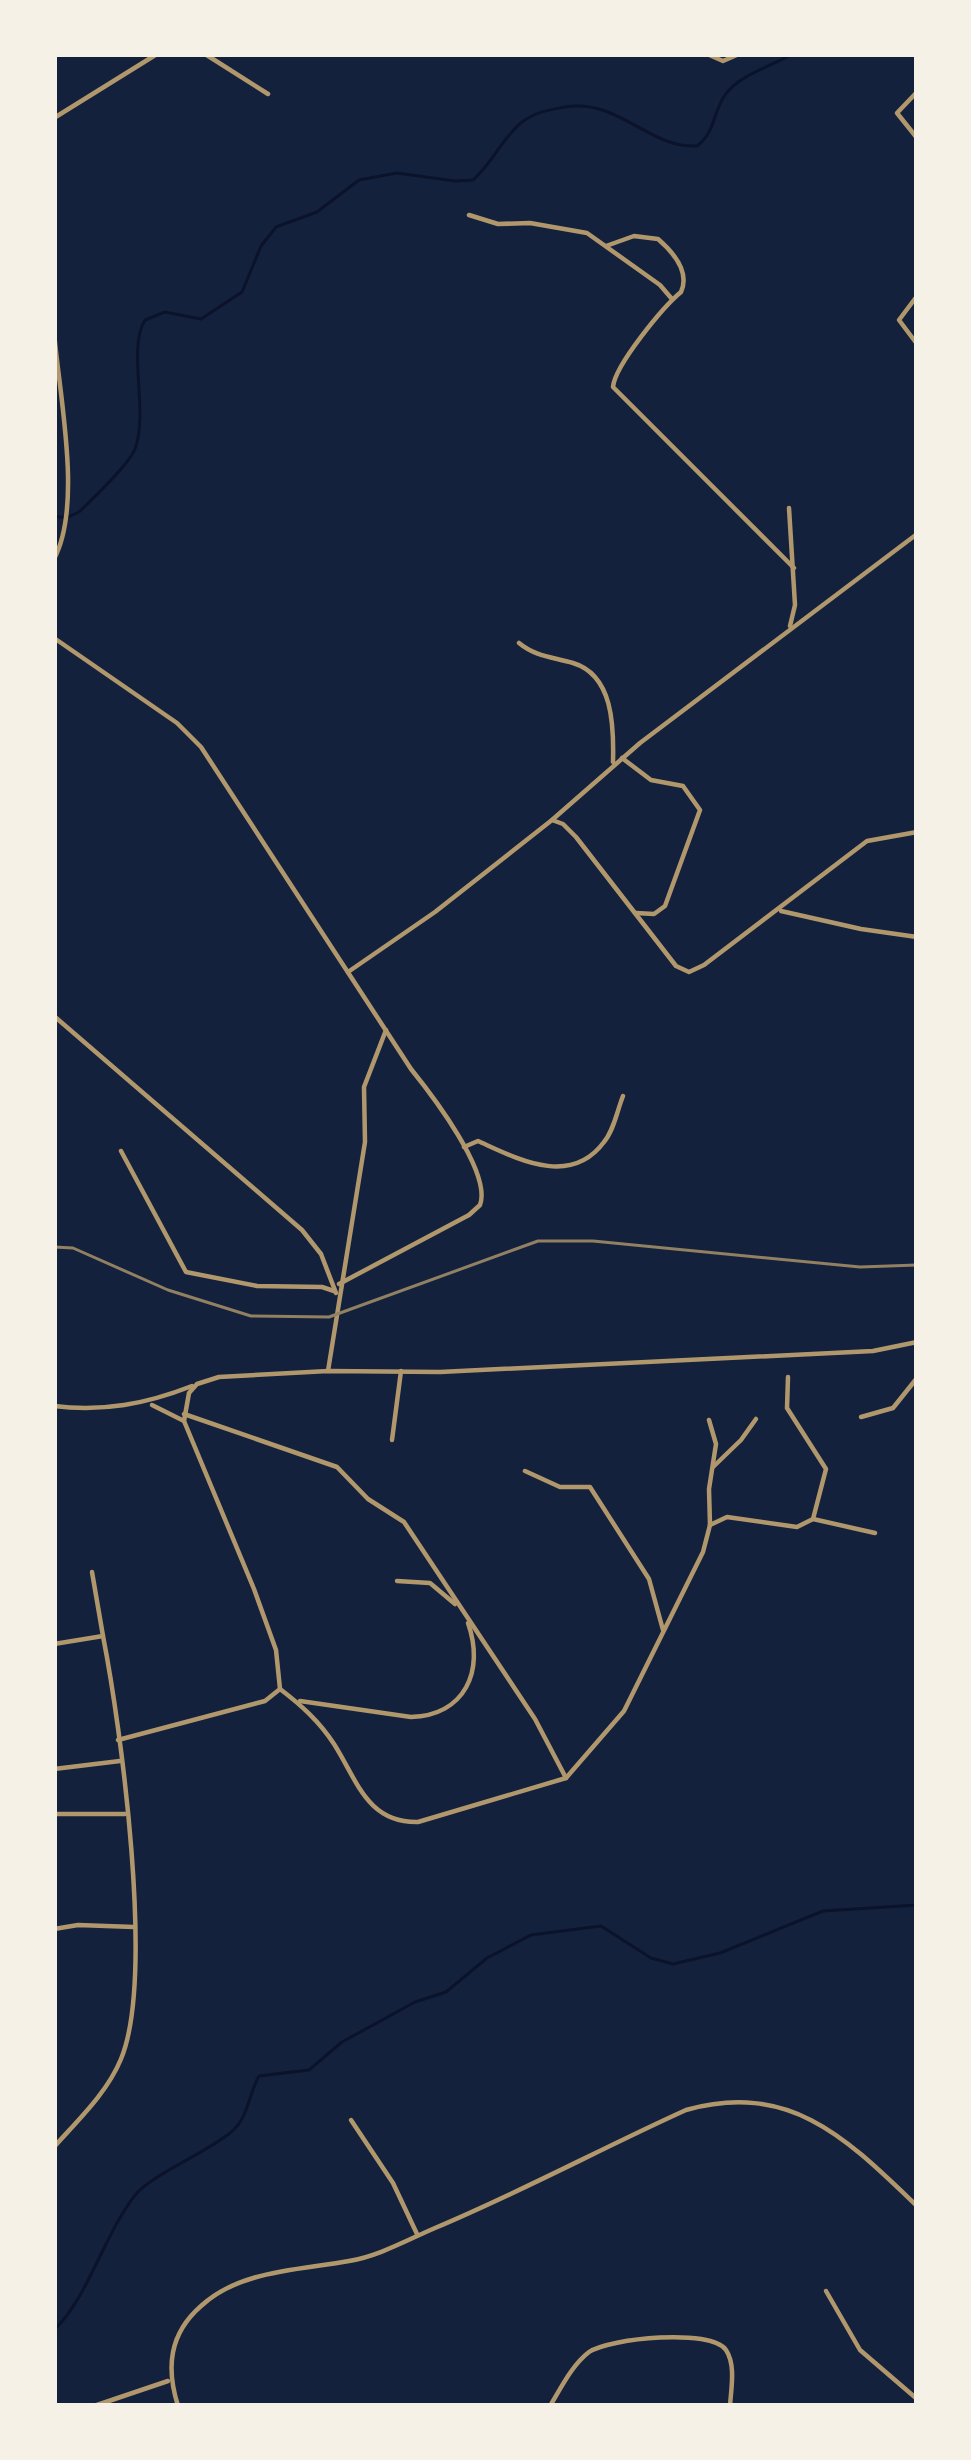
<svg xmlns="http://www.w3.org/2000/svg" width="971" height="2460" viewBox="0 0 971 2460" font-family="'Source Serif 4',serif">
<rect width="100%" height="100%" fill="#14213d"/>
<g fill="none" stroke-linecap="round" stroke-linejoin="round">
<g stroke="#0b132b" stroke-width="3">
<path d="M 54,516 L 66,518 L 79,512 C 92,499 128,466 135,449 C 149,411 127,349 145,320 L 165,312 L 201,319 L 242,292 L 261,246 L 276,227 L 317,212 L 359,180 L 397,173 L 455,181 L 473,180 C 492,164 502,138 522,122 C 535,112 549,110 565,107 C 618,98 650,149 697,146 C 715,133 713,112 725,95 C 740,74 771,67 792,54"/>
<path d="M 54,2330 C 88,2298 104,2234 136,2194 C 152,2175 207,2152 230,2133 C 249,2118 248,2095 259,2076 L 309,2070 L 342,2042 L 415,2002 L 446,1992 L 487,1958 L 531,1935 L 601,1926 L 651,1958 L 673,1964 L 720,1953 L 823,1911 L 917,1905"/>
</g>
<g stroke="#b1986c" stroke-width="4.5">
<path d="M 205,54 L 268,94"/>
<path d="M 707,54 L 723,61 L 739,54"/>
<path d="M 917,92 L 897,113 L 917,138"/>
<path d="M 54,118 L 157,54"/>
<path d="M 469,215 L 498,224 L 530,223 L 587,233 L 660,285 L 672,299"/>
<path d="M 606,246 L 634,236 L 658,239 C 673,252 690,272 681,292 C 663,307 615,365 613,387 L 794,568"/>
<path d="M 917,296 L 899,320 L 917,344"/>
<path d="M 54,332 C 59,394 83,505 54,559"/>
<path d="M 789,508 L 795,605 L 790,626"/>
<path d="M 54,638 L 177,723 L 201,747 L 411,1069 C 432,1095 492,1173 480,1205 L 469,1215 L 339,1284"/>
<path d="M 519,643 C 536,657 553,657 573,663 C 613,675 614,726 613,762"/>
<path d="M 622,758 L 651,780 L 683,786 L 700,810 L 665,906 L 654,914 L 636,913"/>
<path d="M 552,820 L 563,824 L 576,837 L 676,966 L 689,972 L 704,965 L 867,841 L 917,832"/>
<path d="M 781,911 L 861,929 L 917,937"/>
<path d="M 348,972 L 435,912 L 552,820 L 640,743 L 917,534"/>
<path d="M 54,1016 L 302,1230 L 321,1254 L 336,1293"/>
<path d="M 464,1147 L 478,1141 C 516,1158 570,1188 604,1142 C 614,1130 617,1111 623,1096"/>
<path d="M 121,1151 L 186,1272 L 257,1286 L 322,1287 L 334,1291"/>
<path d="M 328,1371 L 365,1142 L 364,1087 L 386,1030"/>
<path d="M 788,1377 L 787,1408 L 826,1469 L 813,1519"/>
<path d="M 152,1405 L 184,1421"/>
<path d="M 54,1406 C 103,1412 146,1404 192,1386"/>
<path d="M 184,1414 L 337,1467 L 368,1499 L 404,1522 L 535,1719 L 566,1778"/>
<path d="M 861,1417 L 893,1408 L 917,1378"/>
<path d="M 392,1440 L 401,1371"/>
<path d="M 713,1467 L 741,1440 L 756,1419"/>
<path d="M 525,1471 L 560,1487 L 590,1487 L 649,1579 L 663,1630"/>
<path d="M 710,1525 L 727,1517 L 797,1527 L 813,1519 L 875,1533"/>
<path d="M 92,1572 L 103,1636"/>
<path d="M 397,1581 L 430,1583 L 455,1604"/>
<path d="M 54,1644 L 103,1636 C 121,1728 155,1977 121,2059 C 107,2093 78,2120 54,2147"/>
<path d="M 280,1689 C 301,1705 319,1721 334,1744 C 357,1780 367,1823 418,1822 L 566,1778 L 624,1711 L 703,1552 L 710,1525 L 709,1489 L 716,1444 L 709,1420"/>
<path d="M 300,1701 L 411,1717 C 465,1715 485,1671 468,1623"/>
<path d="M 118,1740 L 265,1701 L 280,1689 L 276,1650 L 254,1589 L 184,1421 L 189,1393 L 197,1384 L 219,1377 L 328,1371 L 440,1372 L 873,1351 L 917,1342"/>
<path d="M 54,1769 L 120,1761"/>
<path d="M 54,1814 L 125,1814"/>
<path d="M 54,1929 L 78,1925 L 134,1927"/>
<path d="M 351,2120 L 393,2183 L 417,2234"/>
<path d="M 826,2291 L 860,2350 L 917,2399"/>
<path d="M 94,2406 L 168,2381"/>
<path d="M 178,2406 C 166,2368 169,2334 201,2306 C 240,2270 300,2270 349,2261 C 379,2256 407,2240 435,2228 C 521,2192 602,2148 686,2110 C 791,2081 847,2139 917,2206"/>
<path d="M 550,2406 C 561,2388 572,2365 589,2352 C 610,2338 711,2328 726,2350 C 736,2365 731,2389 730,2406"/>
</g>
<path stroke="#918062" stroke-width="3" d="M 54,1247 L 73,1248 L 168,1290 L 251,1316 L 329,1317 L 538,1241 L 593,1241 L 860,1267 L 917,1265"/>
</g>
<rect width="971" height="2460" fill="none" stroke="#f6f1e7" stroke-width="114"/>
</svg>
